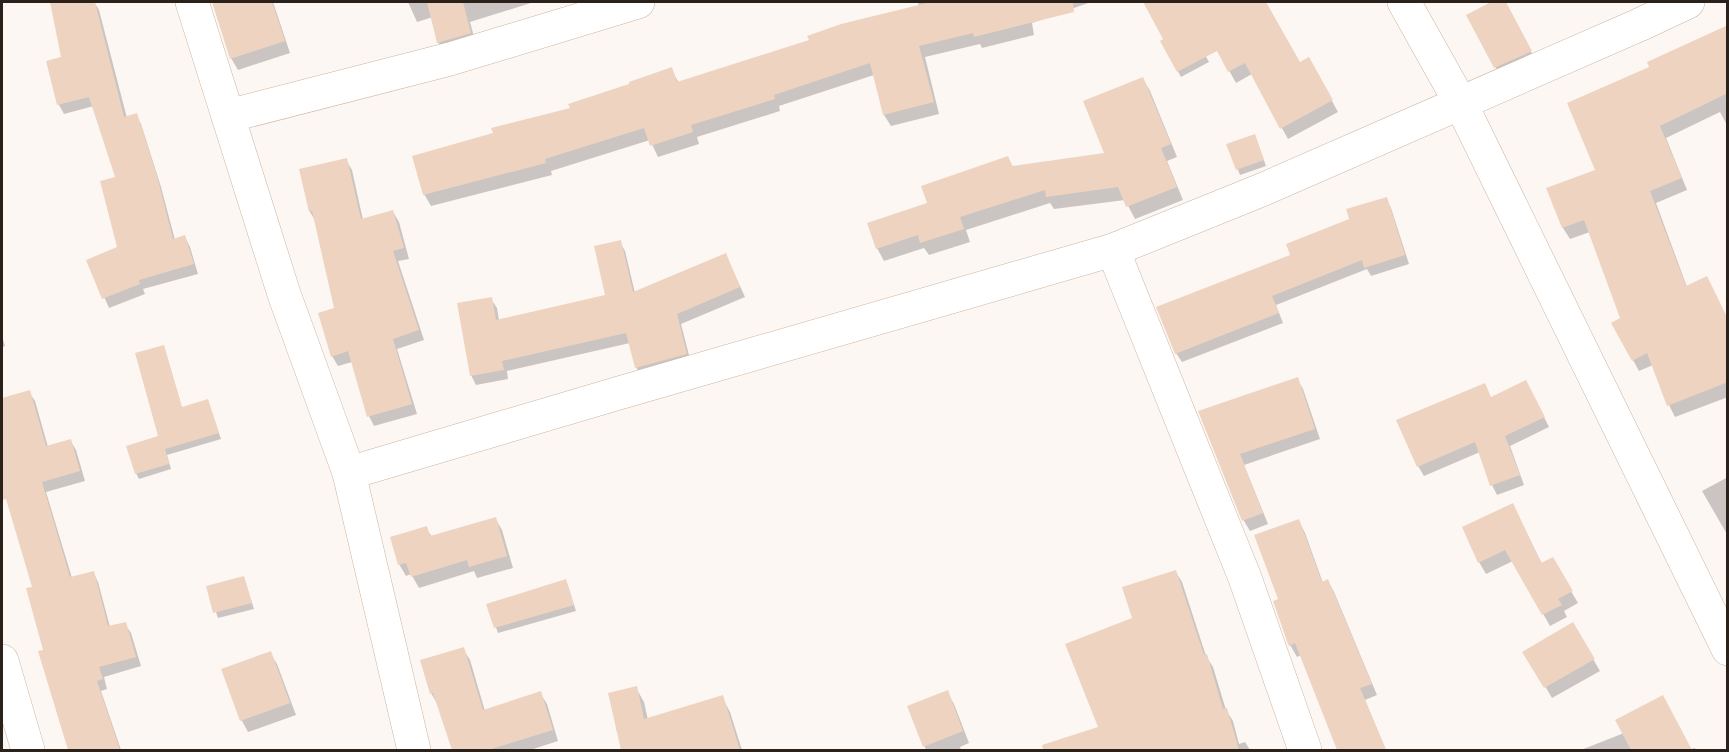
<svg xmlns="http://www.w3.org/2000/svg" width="1729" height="752" viewBox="0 0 1729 752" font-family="Georgia,serif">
<rect width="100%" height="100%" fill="#fdf7f3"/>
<g fill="#0003">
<path d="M 52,2 L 94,2 L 99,10 L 127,118 L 136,115 L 141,124 L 161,187 L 175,240 L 185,237 L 190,247 L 198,274 L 143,289 L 145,294 L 109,308 L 88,260 L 119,248 L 117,178 L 94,106 L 64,114 L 59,105 L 48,62 L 63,58 Z"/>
<path d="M 213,2 L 273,2 L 290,53 L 238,70 L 231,58 Z"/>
<path d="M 408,2 L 534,2 L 470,22 L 476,44 L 445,53 L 438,42 L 433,17 L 417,22 Z"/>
<path d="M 918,2 L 1091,2 L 1032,23 L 1034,35 L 982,48 L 980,44 L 925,57 L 939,114 L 891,126 L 884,115 L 874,75 L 779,106 L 780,111 L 697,137 L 699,144 L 658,157 L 650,140 L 551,171 L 552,175 L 431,206 L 424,194 L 572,109 L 671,69 L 679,83 L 919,6 Z"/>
<path d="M 1144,2 L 1176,2 L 1209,62 L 1181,77 L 1162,42 L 1165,40 Z"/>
<path d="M 1495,2 L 1504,2 L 1537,63 L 1502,79 L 1468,16 Z"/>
<path d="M 1728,26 L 1728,127 L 1720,112 L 1666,138 L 1687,190 L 1656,203 L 1687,287 L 1728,320 L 1728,397 L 1675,417 L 1669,405 L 1653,365 L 1639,371 L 1633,360 L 1622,319 L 1590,232 L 1570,239 L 1563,228 L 1548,189 L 1597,170 L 1651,67 Z"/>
<path d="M 1210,36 L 1300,64 L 1309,59 L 1338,112 L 1288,139 L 1252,74 L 1236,83 Z"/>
<path d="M 1143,79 L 1150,91 L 1177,157 L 1167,161 L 1183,200 L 1135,219 L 1125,200 L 1054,209 L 1050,203 L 966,230 L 970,242 L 929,255 L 924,248 L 884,261 L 877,248 L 929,204 L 1008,158 L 1013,167 L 1106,154 Z"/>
<path d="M 1257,141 L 1266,166 L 1240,175 L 1228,145 Z"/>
<path d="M 346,160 L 352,170 L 363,220 L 393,212 L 399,222 L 409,259 L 398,261 L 424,340 L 397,349 L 417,414 L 374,426 L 369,416 L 352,362 L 338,366 L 332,356 L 335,309 L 316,222 L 310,212 L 301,170 Z"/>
<path d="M 1386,198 L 1391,208 L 1409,264 L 1371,276 L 1367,269 L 1276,305 L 1283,323 L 1182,362 L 1176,353 L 1292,255 Z"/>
<path d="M 620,242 L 625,251 L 635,293 L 726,255 L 745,297 L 681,324 L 691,363 L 641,376 L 636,367 L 630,343 L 507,371 L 508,379 L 476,385 L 471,375 L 491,299 L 497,308 L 499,320 L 606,296 Z"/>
<path d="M 2,336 L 5,346 L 2,347 Z"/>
<path d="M 164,347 L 182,408 L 208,401 L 221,439 L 167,455 L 171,469 L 139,479 L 136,473 L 159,437 Z"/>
<path d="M 1297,379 L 1303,389 L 1320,439 L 1244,465 L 1268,524 L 1250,531 L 1244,521 L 1200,412 Z"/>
<path d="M 1531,391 L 1549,427 L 1510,446 L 1524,485 L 1497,495 L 1492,485 L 1480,452 L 1424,476 L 1418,466 L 1491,399 Z"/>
<path d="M 29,392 L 35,401 L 48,447 L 70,440 L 76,450 L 85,481 L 46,492 L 72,578 L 93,572 L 98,582 L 110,627 L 125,624 L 131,633 L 141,666 L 104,677 L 107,689 L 101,691 L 121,750 L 70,750 L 57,713 L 33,588 L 2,482 L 2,458 L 6,457 L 2,439 L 2,399 Z"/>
<path d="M 1728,477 L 1728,536 L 1702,491 Z"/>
<path d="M 1519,517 L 1542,564 L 1552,559 L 1578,603 L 1564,611 L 1567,617 L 1550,626 L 1513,561 L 1486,574 L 1479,562 Z"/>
<path d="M 495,518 L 502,530 L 513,568 L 477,578 L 474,571 L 419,588 L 411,574 L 406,576 L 399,564 L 426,528 L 432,537 Z"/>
<path d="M 1299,521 L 1305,533 L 1323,583 L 1328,581 L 1334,592 L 1377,695 L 1365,700 L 1386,750 L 1339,750 L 1301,655 L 1297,657 L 1289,643 L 1280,600 Z"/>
<path d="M 1175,571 L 1182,582 L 1206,656 L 1213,667 L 1226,710 L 1233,721 L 1239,744 L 1245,742 L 1250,750 L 1050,750 L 1048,744 L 1100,727 L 1134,619 Z"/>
<path d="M 244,578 L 254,609 L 218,618 L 208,587 Z"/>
<path d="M 568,586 L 576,611 L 498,633 L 488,605 Z"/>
<path d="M 1573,624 L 1600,671 L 1552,698 L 1525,652 Z"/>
<path d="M 463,649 L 470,660 L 485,711 L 540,693 L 547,704 L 558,741 L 530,750 L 453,750 L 438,705 L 431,693 Z"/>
<path d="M 270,653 L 277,664 L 296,715 L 248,732 L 242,721 L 223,670 Z"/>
<path d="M 636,688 L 644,702 L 648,720 L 722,697 L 730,712 L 742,750 L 623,750 L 616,728 Z"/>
<path d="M 947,692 L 954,704 L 969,743 L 960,747 L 961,750 L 926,750 L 909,706 Z"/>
<path d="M 1624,733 L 1691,749 L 1695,748 L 1696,750 L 1581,750 Z"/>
</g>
<g fill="#eed4c0">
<path d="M 50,2 L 95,2 L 124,117 L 137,113 L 157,176 L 173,239 L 185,235 L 194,264 L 139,280 L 140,284 L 102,299 L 86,260 L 117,247 L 100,181 L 115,177 L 89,97 L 57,105 L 46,61 L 61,57 Z"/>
<path d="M 212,2 L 272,2 L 285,41 L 230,59 Z"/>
<path d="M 427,2 L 463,2 L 471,33 L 437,43 Z"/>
<path d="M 931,2 L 1073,2 L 1074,12 L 974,37 L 973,33 L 919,46 L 934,102 L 883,115 L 870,63 L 774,95 L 775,99 L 691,125 L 693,132 L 650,146 L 644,128 L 545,159 L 546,163 L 423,195 L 412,156 L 493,133 L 491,128 L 570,108 L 568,104 L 629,84 L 629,82 L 672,67 L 677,82 L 809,40 L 807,36 L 841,24 Z"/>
<path d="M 1143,2 L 1266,2 L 1300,62 L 1309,57 L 1333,100 L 1280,129 L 1245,63 L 1228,72 L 1217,51 L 1177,72 L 1160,41 L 1163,39 Z"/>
<path d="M 1491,2 L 1506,2 L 1532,51 L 1494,68 L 1466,15 Z"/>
<path d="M 1728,25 L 1728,93 L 1660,126 L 1682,178 L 1650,191 L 1686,286 L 1707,276 L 1728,319 L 1728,382 L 1667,406 L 1647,353 L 1632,361 L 1611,323 L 1620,318 L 1584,220 L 1562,228 L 1546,188 L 1595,170 L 1567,103 L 1649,67 L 1647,62 Z"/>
<path d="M 1143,77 L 1171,144 L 1161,148 L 1177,187 L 1126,207 L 1118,187 L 1046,197 L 1045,190 L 960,217 L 964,229 L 920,243 L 918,235 L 876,249 L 867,223 L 927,203 L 921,186 L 1008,156 L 1012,166 L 1104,153 L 1083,101 Z"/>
<path d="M 1255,134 L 1264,160 L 1236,170 L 1226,144 Z"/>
<path d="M 347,158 L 361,219 L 393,210 L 404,248 L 393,251 L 419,330 L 393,339 L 412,404 L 367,417 L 348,351 L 331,357 L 318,313 L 334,308 L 312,211 L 309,212 L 299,169 Z"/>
<path d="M 1387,197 L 1405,255 L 1364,268 L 1362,260 L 1272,296 L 1279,313 L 1175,354 L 1156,307 L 1290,255 L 1286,244 L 1349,219 L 1346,209 Z"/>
<path d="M 621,240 L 633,292 L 726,253 L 740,287 L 677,314 L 687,354 L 635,368 L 626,333 L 502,361 L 504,370 L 470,376 L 457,303 L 492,297 L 496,320 L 605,295 L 594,246 Z"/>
<path d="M 164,345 L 182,407 L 208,399 L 219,433 L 165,449 L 169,464 L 135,474 L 126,446 L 158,436 L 135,353 Z"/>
<path d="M 1298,377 L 1315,429 L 1240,454 L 1263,513 L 1242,521 L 1198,411 Z"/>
<path d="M 1526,380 L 1545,417 L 1505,436 L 1520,475 L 1490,486 L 1475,442 L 1417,467 L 1396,420 L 1485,383 L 1491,397 Z"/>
<path d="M 30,390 L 46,446 L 71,439 L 80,471 L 42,482 L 70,577 L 94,571 L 108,626 L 126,622 L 136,657 L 99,667 L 103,679 L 97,681 L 120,750 L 68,750 L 38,651 L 43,650 L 26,588 L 32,587 L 6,499 L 2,500 L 2,398 Z"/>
<path d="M 1513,503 L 1541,563 L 1553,557 L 1573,591 L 1558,599 L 1562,605 L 1542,615 L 1505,550 L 1478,563 L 1462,527 Z"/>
<path d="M 496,517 L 507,556 L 469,567 L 467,560 L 411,577 L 406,563 L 398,565 L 390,537 L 427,526 L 430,536 Z"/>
<path d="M 1299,519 L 1322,582 L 1328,579 L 1372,684 L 1360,688 L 1386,750 L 1337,750 L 1295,643 L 1289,646 L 1288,644 L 1273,601 L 1278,599 L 1254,535 Z"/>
<path d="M 1176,570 L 1204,655 L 1207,654 L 1223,709 L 1227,708 L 1239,750 L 1043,750 L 1042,745 L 1098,727 L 1065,644 L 1132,618 L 1122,587 Z"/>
<path d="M 244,576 L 252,603 L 213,613 L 206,586 Z"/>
<path d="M 566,579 L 574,605 L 494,628 L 486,604 Z"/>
<path d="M 1573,622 L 1595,659 L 1544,688 L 1522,652 Z"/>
<path d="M 464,647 L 483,710 L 541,691 L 553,730 L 488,750 L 452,750 L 433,693 L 430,694 L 420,660 Z"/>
<path d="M 271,651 L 290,703 L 240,721 L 221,669 Z"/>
<path d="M 637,686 L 644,719 L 723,695 L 740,750 L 621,750 L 608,693 Z"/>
<path d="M 948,690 L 963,731 L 923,747 L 907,706 Z"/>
<path d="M 1663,695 L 1692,750 L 1631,750 L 1615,720 Z"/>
</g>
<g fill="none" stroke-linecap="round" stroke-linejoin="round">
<g stroke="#cdb4a1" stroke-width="34">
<g id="minor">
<path d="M 192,2 L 284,294 L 349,473 L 414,750"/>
<path d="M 1404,2 L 1460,102 L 1728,649"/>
<path d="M 228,116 L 450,59 L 638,2"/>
<path d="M 1113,250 L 1245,578 L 1305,750"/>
<path d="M 349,473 L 619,393 L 1113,250 L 1264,189 L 1639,25 L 1688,2"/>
<path d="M 2,661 L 28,750"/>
</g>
</g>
<use href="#minor" stroke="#fff" stroke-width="33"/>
</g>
<rect width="1729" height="752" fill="none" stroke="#2a211a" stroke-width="6"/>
</svg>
